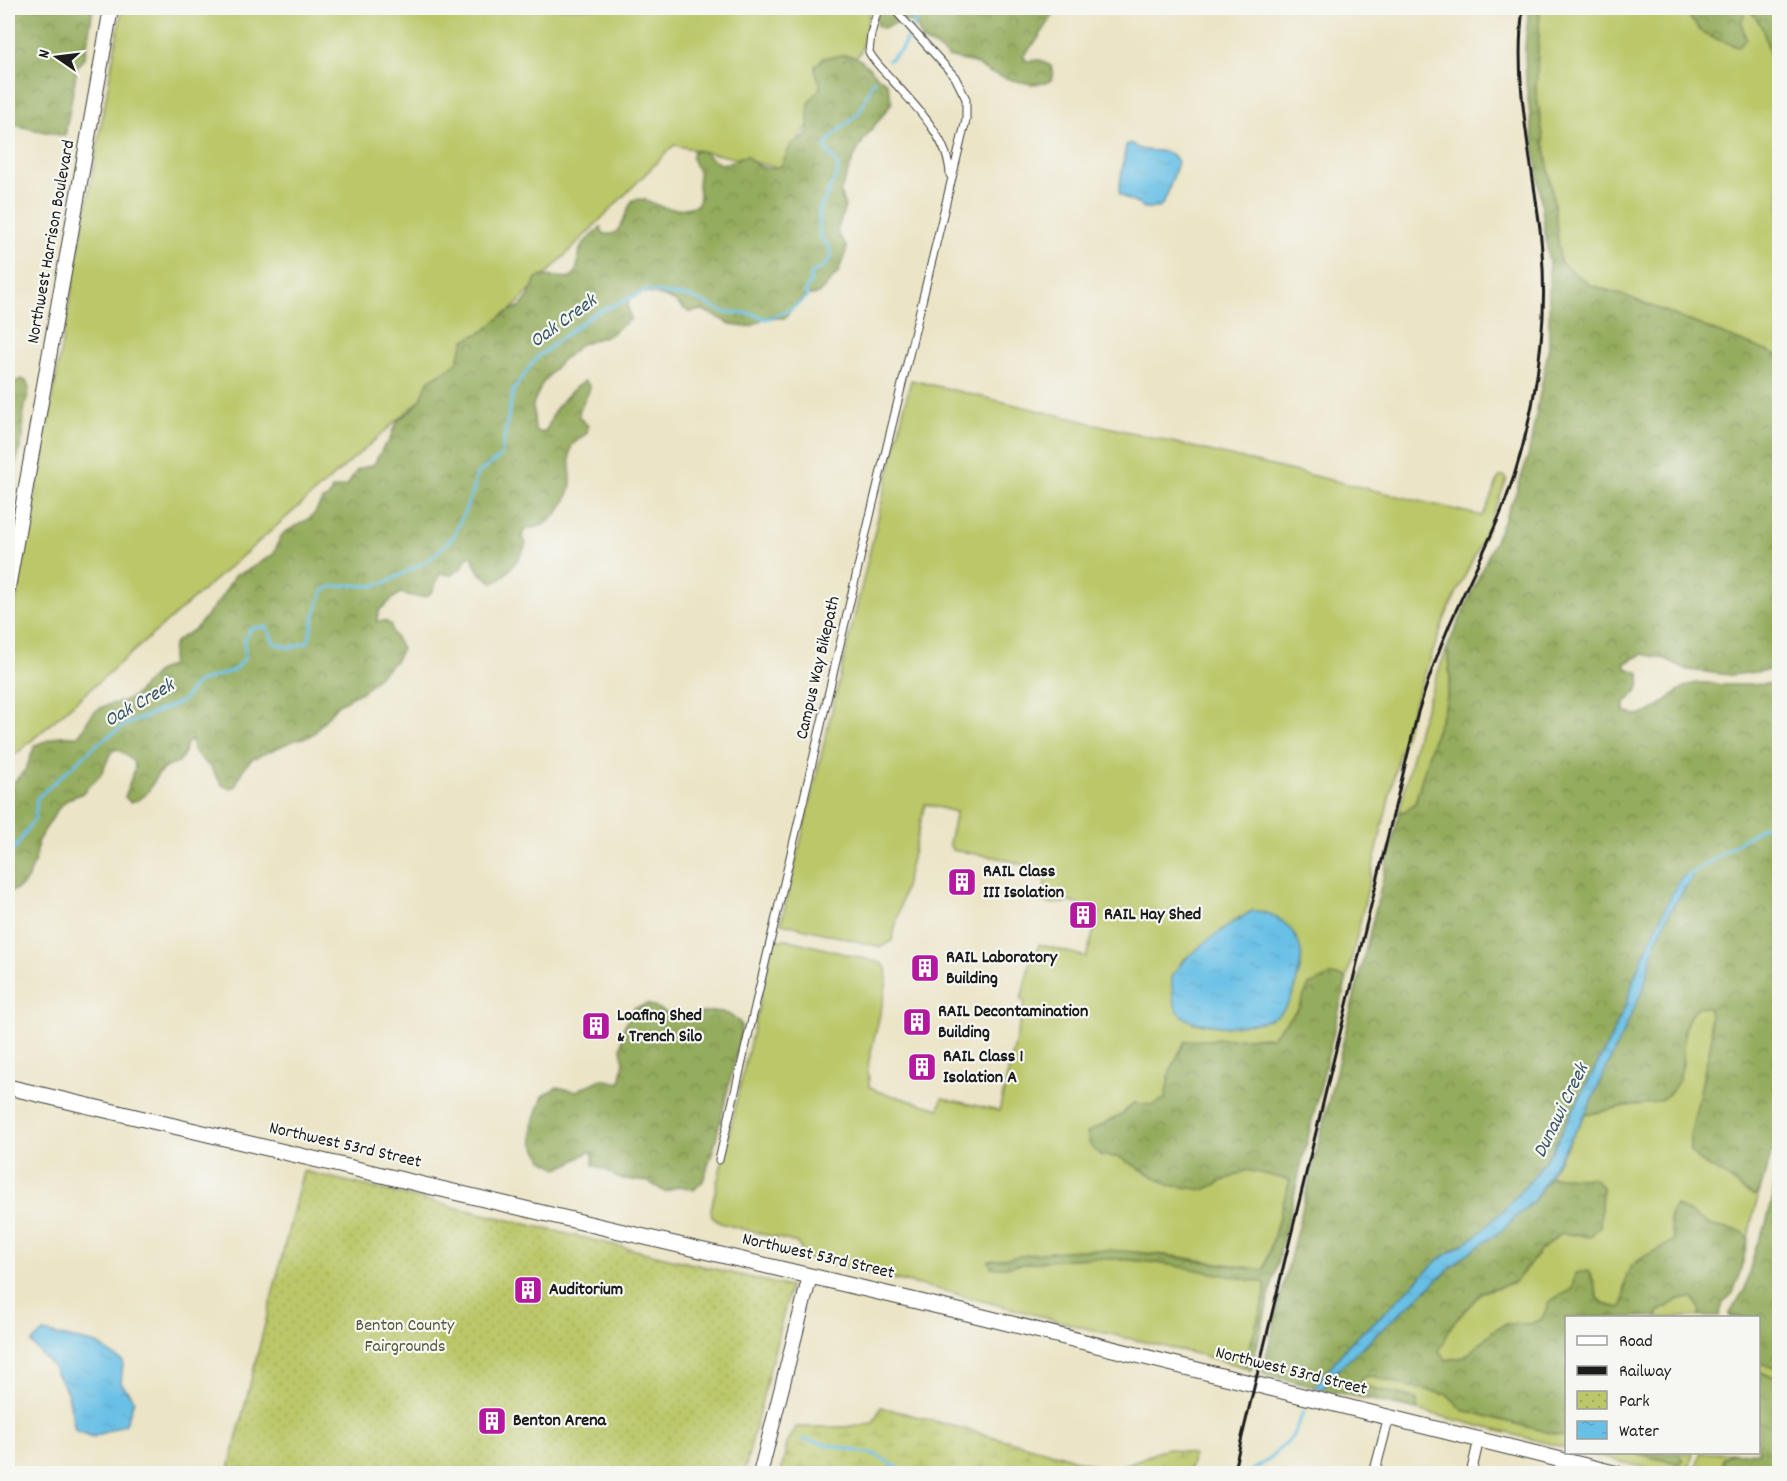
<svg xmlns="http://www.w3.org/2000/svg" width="1787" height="1481" viewBox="0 0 1787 1481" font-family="Dekko,sans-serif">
<defs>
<pattern id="forest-crowns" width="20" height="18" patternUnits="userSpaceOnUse" patternTransform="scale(1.5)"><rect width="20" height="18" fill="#94ac5d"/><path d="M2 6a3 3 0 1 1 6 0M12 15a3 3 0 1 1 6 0" fill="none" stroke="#788b4c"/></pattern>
<pattern id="wetland-marsh" width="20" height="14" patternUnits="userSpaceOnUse" patternTransform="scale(1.5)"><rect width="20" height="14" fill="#bbc769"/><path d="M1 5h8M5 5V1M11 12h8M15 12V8" fill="none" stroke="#a0aa5a"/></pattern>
<pattern id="park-dots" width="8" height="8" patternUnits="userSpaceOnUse" patternTransform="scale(1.5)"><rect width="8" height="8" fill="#bbc769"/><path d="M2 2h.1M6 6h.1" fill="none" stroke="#a0aa5a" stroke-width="1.8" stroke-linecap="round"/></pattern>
<pattern id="water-ripples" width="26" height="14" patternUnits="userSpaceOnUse" patternTransform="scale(1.5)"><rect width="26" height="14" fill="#68c0e6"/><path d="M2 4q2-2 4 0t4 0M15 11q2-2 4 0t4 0" fill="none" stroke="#5aa4c5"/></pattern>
</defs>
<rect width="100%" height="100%" fill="#f6f6f2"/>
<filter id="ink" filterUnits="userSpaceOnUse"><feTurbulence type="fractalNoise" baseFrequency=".0167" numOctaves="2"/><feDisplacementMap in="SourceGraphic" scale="12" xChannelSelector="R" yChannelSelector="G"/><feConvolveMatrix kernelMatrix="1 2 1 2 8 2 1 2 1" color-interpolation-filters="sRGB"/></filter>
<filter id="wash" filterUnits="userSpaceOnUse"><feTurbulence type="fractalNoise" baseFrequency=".008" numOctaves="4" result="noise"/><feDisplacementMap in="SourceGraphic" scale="24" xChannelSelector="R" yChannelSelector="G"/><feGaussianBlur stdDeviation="1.35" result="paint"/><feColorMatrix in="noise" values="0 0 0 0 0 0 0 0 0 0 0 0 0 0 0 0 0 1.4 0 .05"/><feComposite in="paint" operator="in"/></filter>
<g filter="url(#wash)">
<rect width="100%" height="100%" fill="#ebe4c6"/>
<g fill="#bbc769" stroke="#6c7242" stroke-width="1.5" fill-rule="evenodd">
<path d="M 122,8 L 871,8 L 861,51 L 815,115 L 780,168 L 674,145 L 433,389 L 8,761 L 8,645 Z"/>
<path d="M 1540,8 L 1693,8 L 1690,18 L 1704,34 L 1738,47 L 1741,23 L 1746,8 C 1771,28 1764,52 1779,76 L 1779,356 L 1620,294 L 1590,285 L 1560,262 L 1555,211 L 1536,91 Z"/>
<path d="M 911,380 L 1482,516 L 1487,507 L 1499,477 L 1504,476 L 1507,479 L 1485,534 L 1446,615 L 1413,707 L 1400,751 L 1347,978 L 1332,975 L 1309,985 L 1298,1009 L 1272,1037 L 1185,1041 L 1170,1072 L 1166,1099 L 1152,1106 L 1134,1103 L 1122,1114 L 1088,1133 L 1101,1156 L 1119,1157 L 1169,1185 L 1232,1176 L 1247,1170 L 1290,1180 L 1264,1270 C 1210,1262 1154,1251 1099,1250 C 1062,1249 1026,1255 989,1262 L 999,1268 C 1037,1261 1076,1256 1114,1259 C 1165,1261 1215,1274 1265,1283 L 1265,1295 L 1244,1367 L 1201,1355 L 1101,1332 L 945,1291 L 807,1259 L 797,1243 L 720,1223 L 712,1217 L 711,1209 L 773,945 L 776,941 L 786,939 L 881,963 L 886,968 L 887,980 L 884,997 L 868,1065 L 869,1086 L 877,1091 L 939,1109 L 942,1098 L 999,1111 L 1025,1002 L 1021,1000 L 1031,959 L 1035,960 L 1039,944 L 1086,957 L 1100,912 L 1071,902 L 1050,904 L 1044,902 L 1045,880 C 1023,857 983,856 952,850 L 949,843 L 956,812 L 925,804 L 892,941 L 881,947 L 781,923 ZM 1240,917 L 1301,964 L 1292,997 L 1228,1027 L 1193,1023 L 1172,979 L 1182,961 Z"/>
<path d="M 1447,648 L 1450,679 L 1445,707 L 1433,739 L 1415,804 L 1407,810 L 1399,813 L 1419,726 Z"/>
<path d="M 1699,1006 L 1709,1008 L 1712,1038 L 1690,1137 L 1690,1151 C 1704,1167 1711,1166 1726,1176 C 1736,1183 1743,1192 1755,1196 L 1762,1184 L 1753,1215 L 1748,1239 L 1742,1232 L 1711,1226 L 1676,1205 L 1669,1219 L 1674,1240 L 1664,1247 L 1641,1259 L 1624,1286 L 1625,1301 L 1621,1308 C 1599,1305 1597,1299 1593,1279 L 1550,1301 L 1542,1319 L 1530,1324 L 1505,1324 L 1494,1330 L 1465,1357 L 1446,1360 L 1439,1351 L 1451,1326 L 1482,1292 L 1515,1282 L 1540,1251 L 1562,1233 L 1590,1237 L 1600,1226 L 1602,1187 L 1593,1178 L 1549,1177 L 1585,1115 L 1621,1107 L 1683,1066 C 1683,1046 1681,1019 1699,1006 Z"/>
<path d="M 1694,1298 L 1700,1309 L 1699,1317 L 1657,1318 L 1658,1313 L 1679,1299 Z"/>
<path d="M 1759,1363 L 1779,1369 L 1779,1378 L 1759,1372 Z"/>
<path d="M 1373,1376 L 1404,1385 L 1448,1395 L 1463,1410 L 1566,1437 L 1566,1448 L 1417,1410 L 1417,1400 C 1398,1391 1379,1393 1361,1384 L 1362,1377 Z"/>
<path d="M 1584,1453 L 1635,1453 L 1680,1464 L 1683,1460 L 1679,1453 L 1693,1453 L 1688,1474 L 1666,1473 Z"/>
<path d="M 1700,1453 L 1733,1453 L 1723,1459 L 1721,1473 L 1695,1474 Z"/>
</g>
<g fill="url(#forest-crowns)" stroke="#58643c" stroke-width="1.5">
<path d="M 8,8 L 93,8 L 85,56 L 77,68 L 65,136 L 8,124 Z"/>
<path d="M 879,8 L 1058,8 L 1037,40 L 1023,56 L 1027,61 L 1040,60 L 1051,66 L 1053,73 L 1051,80 L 1045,83 L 1032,84 L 1012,80 L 991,73 L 974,63 L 948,57 L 936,47 L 921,40 C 916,13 903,21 883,28 L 877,26 L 876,17 Z"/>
<path d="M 1529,8 L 1540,8 L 1536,91 L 1555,211 L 1560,262 L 1590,285 L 1620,294 L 1779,356 L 1779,669 L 1731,675 L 1688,670 L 1666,659 L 1642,654 L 1625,663 L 1626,668 L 1640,673 C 1642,687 1636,694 1625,702 L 1625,712 C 1649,724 1667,696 1686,686 C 1699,680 1709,684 1723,685 C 1742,685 1761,685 1779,683 L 1780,1127 L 1762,1184 L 1755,1196 C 1743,1192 1736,1183 1726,1176 C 1711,1166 1704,1167 1690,1151 L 1690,1137 L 1712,1038 L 1709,1008 L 1699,1006 C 1668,1028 1700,1075 1662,1099 C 1652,1106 1633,1104 1621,1107 C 1609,1109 1598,1113 1585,1115 L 1643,989 L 1656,942 L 1671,909 L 1693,877 L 1689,875 L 1651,941 L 1637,970 L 1627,1002 L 1608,1044 L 1552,1150 L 1533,1178 L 1504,1210 L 1476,1236 L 1438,1260 L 1382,1315 L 1349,1344 L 1314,1387 L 1264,1374 L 1263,1369 L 1399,813 L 1407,810 L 1415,803 L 1433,739 L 1445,707 L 1450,679 L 1447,648 L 1515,495 L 1528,457 L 1549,346 L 1549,264 L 1526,83 L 1525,46 Z"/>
<path d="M 1693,8 L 1779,8 L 1779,76 C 1764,53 1771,28 1747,8 L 1741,23 L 1746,39 L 1738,47 L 1704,34 L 1690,18 Z"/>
<path d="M 844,55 C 866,55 871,75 887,83 L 892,102 C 883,117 870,129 861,144 C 852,159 847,176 840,192 L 845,206 L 837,232 L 847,248 L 838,273 L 818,294 L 805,296 L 789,312 L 786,318 L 764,318 L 752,326 L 745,327 L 732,325 L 703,310 L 690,312 C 683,309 680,305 674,301 C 664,295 628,285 628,305 C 627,309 630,314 631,319 L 609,335 L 581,344 L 559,363 L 542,384 L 533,404 L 535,430 L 542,433 C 550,428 550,420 554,412 C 559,404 577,384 585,381 L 590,386 C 589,398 578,405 579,417 L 588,426 L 587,433 L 572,445 C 568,457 570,466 571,478 C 572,495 558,517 543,525 C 537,528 531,527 524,530 L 522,537 L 526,543 C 525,553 503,579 494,583 C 483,576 474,570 473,556 L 467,556 L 462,568 L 451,575 L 440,573 C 430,600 429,601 401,593 C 392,597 388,605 380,609 L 376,621 L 385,621 L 391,625 L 392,632 L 402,648 L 396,660 L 363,691 L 337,705 L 315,732 L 308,737 L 295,740 L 252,759 L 243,769 L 235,787 L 229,788 L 222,785 L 211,768 L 193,751 L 192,740 L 187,743 C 180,773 171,759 159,773 C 149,787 149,799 130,802 L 125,797 L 135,767 L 133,761 L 118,749 L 112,751 L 100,776 L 81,794 L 68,799 L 58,809 L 37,842 C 39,853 30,879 21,887 C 17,890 12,891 8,892 L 8,801 L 13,783 L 26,769 L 35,745 L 59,736 L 78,736 C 86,727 87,717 97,710 C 107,702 122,704 132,697 C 148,686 150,672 171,665 L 173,647 L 176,641 L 195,629 L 204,619 L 221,598 L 235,575 L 248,570 L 274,554 L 280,537 L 285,532 L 307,520 L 315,513 L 322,500 L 328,498 L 332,489 L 347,486 L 357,470 L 374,464 L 384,446 L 389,442 L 393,430 L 399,420 L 414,408 L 421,399 L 428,381 L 456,364 L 465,340 L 484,331 L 504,314 L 521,306 L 529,296 L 536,278 L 542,276 L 571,278 C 580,269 577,260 580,250 C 583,241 594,233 601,227 L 602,233 C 623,241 623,212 633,200 C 645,197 651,203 662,207 C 671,210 688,209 697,205 L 700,199 L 698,186 L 699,174 L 692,158 L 693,151 L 701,151 L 720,164 L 733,162 L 740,157 L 747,156 C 755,166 768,172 781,166 L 792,143 C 819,139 802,116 811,100 C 814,94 821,91 820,84 C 819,77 814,74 815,66 L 823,58 Z"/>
<path d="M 22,379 L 27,382 L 29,389 L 23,416 L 23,436 L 13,476 L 12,488 L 8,496 L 8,384 Z"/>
<path d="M 1332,975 L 1347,978 L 1251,1371 L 1244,1367 L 1265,1295 L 1265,1283 C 1215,1274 1165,1261 1114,1259 C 1076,1256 1037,1261 999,1268 L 991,1267 L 989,1261 C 1026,1255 1062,1249 1099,1250 C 1155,1251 1209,1264 1264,1270 L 1290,1180 L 1247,1170 L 1204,1190 L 1169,1185 L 1119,1157 L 1101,1156 L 1090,1145 L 1087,1133 L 1122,1114 L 1134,1103 L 1152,1105 L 1165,1099 L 1170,1072 L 1185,1041 L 1272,1037 L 1298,1009 L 1309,985 Z"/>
<path d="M 648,1004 C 656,1008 666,1014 674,1015 C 703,1018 718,1000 741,1024 L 741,1035 L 714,1147 L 703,1181 L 694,1190 L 680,1186 L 665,1192 L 649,1182 L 617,1178 L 606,1170 L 593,1165 L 593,1153 L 588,1152 L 569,1164 L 558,1168 L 543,1160 L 533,1142 L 533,1124 L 543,1096 L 557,1087 L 576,1091 L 602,1079 L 620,1083 L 624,1062 L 621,1050 L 623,1029 L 634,1008 Z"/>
<path d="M 1779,1156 L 1779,1369 L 1759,1363 L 1758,1318 L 1730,1317 L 1730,1313 L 1745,1289 L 1756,1246 L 1766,1224 L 1773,1197 L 1774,1174 Z"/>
<path d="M 1549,1177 L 1593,1178 L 1602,1187 L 1600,1226 L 1590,1237 L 1562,1233 L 1540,1251 L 1515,1282 L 1482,1292 L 1451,1326 L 1439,1351 L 1446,1360 L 1465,1357 L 1494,1330 L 1505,1324 L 1530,1324 L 1542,1319 L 1550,1301 L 1572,1289 L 1575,1273 L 1588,1271 C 1601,1291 1589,1305 1621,1308 C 1628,1296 1622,1282 1629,1270 C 1638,1256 1661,1250 1674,1240 C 1671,1227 1666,1214 1676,1205 L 1711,1226 L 1743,1232 L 1748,1239 L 1742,1266 L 1733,1293 L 1723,1303 L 1719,1317 L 1699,1317 L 1700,1309 L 1693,1298 L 1679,1299 L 1658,1313 L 1657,1317 L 1566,1318 L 1566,1437 L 1463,1410 L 1448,1395 L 1404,1385 L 1373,1376 L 1362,1377 L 1361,1384 C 1379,1393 1399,1391 1417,1400 L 1417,1410 L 1322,1389 L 1342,1365 L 1464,1256 L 1501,1231 L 1534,1201 Z"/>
<path d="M 1759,1372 L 1779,1378 L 1779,1473 L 1721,1473 L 1723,1459 L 1733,1453 L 1758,1452 Z"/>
<path d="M 1635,1453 L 1679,1453 L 1683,1460 L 1680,1464 Z"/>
</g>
<path fill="url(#wetland-marsh)" stroke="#6c7242" stroke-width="1.5" d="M 881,1407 L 1058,1454 L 1110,1471 L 1167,1448 L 1194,1455 L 1189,1474 L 781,1473 L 787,1444 L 796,1427 L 844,1427 L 873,1423 Z"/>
<path fill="url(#park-dots)" stroke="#6c7242" stroke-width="1.5" d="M 303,1171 L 790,1287 L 744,1473 L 228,1473 Z"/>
<g fill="url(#water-ripples)" stroke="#426e81" stroke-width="1.5">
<path d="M 1131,143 C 1134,145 1137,148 1140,149 C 1153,153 1171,147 1178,162 L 1167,195 L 1162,205 L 1159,208 L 1145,208 L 1120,195 L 1119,191 L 1126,145 Z"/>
<path d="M 1689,875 L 1693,877 L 1671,909 L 1656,942 L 1643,989 L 1585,1115 L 1534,1200 L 1501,1231 L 1464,1256 L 1342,1365 L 1322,1389 L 1314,1387 L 1349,1344 L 1382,1315 L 1438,1260 L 1476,1236 L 1504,1210 L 1533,1178 L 1552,1150 L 1608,1044 L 1627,1002 L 1637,970 L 1672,893 L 1682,877 Z"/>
<path d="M 1252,911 C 1275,910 1296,928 1301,951 C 1303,963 1298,976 1295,987 C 1292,997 1287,1008 1279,1014 C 1270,1021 1259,1022 1249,1024 C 1239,1025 1230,1028 1221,1026 C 1199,1023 1176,1024 1173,996 C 1173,990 1171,983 1172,978 C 1178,958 1234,921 1252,911 Z"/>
<path d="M 43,1332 L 97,1344 L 123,1362 L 121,1383 L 134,1400 L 126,1424 L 93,1437 L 75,1430 L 68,1394 L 52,1366 L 31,1343 Z"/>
</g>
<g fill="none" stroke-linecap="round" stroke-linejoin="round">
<g stroke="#68c0e6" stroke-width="3">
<path d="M 889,60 L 901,50 L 922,8"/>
<path d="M 8,859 L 35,818 L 37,798 L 96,745 L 125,725 L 183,701 L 196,683 L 234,670 L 245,658 L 244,641 L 251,628 L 267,627 L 274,643 L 290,648 L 308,642 L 315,614 L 324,590 L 331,587 L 348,585 L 370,586 L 385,583 L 429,560 L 454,536 L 473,492 L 477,474 L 501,456 L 513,391 L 537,357 L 593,314 L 646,291 L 691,297 L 724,312 L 753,314 L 766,319 C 782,315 795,308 807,297 L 805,290 L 811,282 L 810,277 L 814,271 L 824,267 L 832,255 L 828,245 L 820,237 L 819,211 L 838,172 L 837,163 L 825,148 L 832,137 L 859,113 L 874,80"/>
<path d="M 1687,877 L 1780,815"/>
<path d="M 802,1439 L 876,1455 L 909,1474"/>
<path d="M 1248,1474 L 1269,1459 L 1292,1437 L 1304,1411"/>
</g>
</g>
</g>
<g filter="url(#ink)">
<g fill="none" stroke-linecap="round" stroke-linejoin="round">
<g stroke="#3b3a36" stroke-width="9">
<g id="pedestrian">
<path d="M 878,8 L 871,34 L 869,52 C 875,63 884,71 893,81 C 916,107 949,139 950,175"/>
<path d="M 719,1160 L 871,512 L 966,120 L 966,99 L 955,77 L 893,8"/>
</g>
</g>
<g stroke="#3b3a36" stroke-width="11">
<g id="minor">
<path d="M 1374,1474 L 1389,1417"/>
<path d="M 1471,1474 L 1479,1439"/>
</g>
</g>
<g stroke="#3b3a36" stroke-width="16">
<g id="secondary">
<path d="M 8,588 L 111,8"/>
<path d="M 760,1474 L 810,1276"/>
</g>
</g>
<g stroke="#3b3a36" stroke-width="17">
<path id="primary" d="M 8,1087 L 959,1311 L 1618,1474"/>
</g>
<use href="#pedestrian" stroke="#fff" stroke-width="7"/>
<use href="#minor" stroke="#fff" stroke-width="9"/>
<use href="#secondary" stroke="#fff" stroke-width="14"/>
<use href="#primary" stroke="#fff" stroke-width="15"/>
<path stroke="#1c1c1c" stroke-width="3" d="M 1233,1474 L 1418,712 C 1427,683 1437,654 1449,626 C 1467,584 1489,544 1505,502 C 1524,451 1536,397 1541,342 C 1545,305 1544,266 1540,229 C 1531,155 1513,82 1523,8"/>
</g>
</g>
<defs>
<g id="building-square" transform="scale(1.5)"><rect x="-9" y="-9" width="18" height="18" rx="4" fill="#b5179e" stroke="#f6f6f2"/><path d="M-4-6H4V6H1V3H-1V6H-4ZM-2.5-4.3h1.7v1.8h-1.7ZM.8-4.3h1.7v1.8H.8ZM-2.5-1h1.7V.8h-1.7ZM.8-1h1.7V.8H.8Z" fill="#fff"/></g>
</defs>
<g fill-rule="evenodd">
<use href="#building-square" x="962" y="882"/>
<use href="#building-square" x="1083" y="915"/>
<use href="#building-square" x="925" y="968"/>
<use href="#building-square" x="917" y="1022"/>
<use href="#building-square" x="596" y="1026"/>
<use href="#building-square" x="922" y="1067"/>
<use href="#building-square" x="528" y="1290"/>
<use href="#building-square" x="492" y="1421"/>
</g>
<g text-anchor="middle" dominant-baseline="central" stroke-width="4.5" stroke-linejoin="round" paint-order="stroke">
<g font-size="18" fill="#1c1c1c" stroke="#f6f6f2">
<text transform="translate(52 242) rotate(-80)">Northwest Harrison Boulevard</text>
<text transform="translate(819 668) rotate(-77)">Campus Way Bikepath</text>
<text transform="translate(345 1146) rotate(13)">Northwest 53rd Street</text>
<text transform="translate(818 1257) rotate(13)">Northwest 53rd Street</text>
<text transform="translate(1291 1372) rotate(14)">Northwest 53rd Street</text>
</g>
<g font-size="18" font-weight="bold" fill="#1c1c1c" stroke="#f6f6f2" text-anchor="start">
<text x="983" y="872">RAIL Class<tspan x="983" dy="21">III Isolation</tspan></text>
<text x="1104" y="915">RAIL Hay Shed</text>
<text x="946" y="958">RAIL Laboratory<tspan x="946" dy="21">Building</tspan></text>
<text x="938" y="1012">RAIL Decontamination<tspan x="938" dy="21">Building</tspan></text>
<text x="617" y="1016">Loafing Shed<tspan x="617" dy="21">&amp; Trench Silo</tspan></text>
<text x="943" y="1057">RAIL Class 1<tspan x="943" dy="21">Isolation A</tspan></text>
<text x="549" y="1290">Auditorium</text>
<text x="513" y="1421">Benton Arena</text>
</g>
<g font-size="18" fill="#545837" stroke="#f6f6f2">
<text x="405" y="1326">Benton County<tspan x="405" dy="21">Fairgrounds</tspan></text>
</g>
<g font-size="20" font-style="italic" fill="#375563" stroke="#f6f6f2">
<text transform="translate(564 322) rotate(-36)">Oak Creek</text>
<text transform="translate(140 704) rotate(-30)">Oak Creek</text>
<text transform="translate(1562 1111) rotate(-64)">Dunawi Creek</text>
</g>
</g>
<rect width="1787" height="1481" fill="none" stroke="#f6f6f2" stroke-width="30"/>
<rect x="1565" y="1316" width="195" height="138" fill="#f6f6f2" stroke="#9f9f9c" stroke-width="1.5"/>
<rect x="1577" y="1336" width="30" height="9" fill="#ffffff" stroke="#9f9f9c" stroke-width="1.5"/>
<text x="1619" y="1346" font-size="18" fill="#1c1c1c">Road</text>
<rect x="1577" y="1366" width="30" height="9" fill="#1c1c1c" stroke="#9f9f9c" stroke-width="1.5"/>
<text x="1619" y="1376" font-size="18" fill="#1c1c1c">Railway</text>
<rect x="1577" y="1391" width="30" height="18" fill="url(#park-dots)" stroke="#9f9f9c" stroke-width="1.5"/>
<text x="1619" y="1406" font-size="18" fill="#1c1c1c">Park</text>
<rect x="1577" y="1421" width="30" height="18" fill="url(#water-ripples)" stroke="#9f9f9c" stroke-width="1.5"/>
<text x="1619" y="1436" font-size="18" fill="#1c1c1c">Water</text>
<g transform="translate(57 57) rotate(284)" stroke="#f6f6f2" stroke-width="4.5" paint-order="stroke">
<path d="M0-4.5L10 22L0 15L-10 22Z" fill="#1c1c1c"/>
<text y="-9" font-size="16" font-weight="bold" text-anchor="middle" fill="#1c1c1c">N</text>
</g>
</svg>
